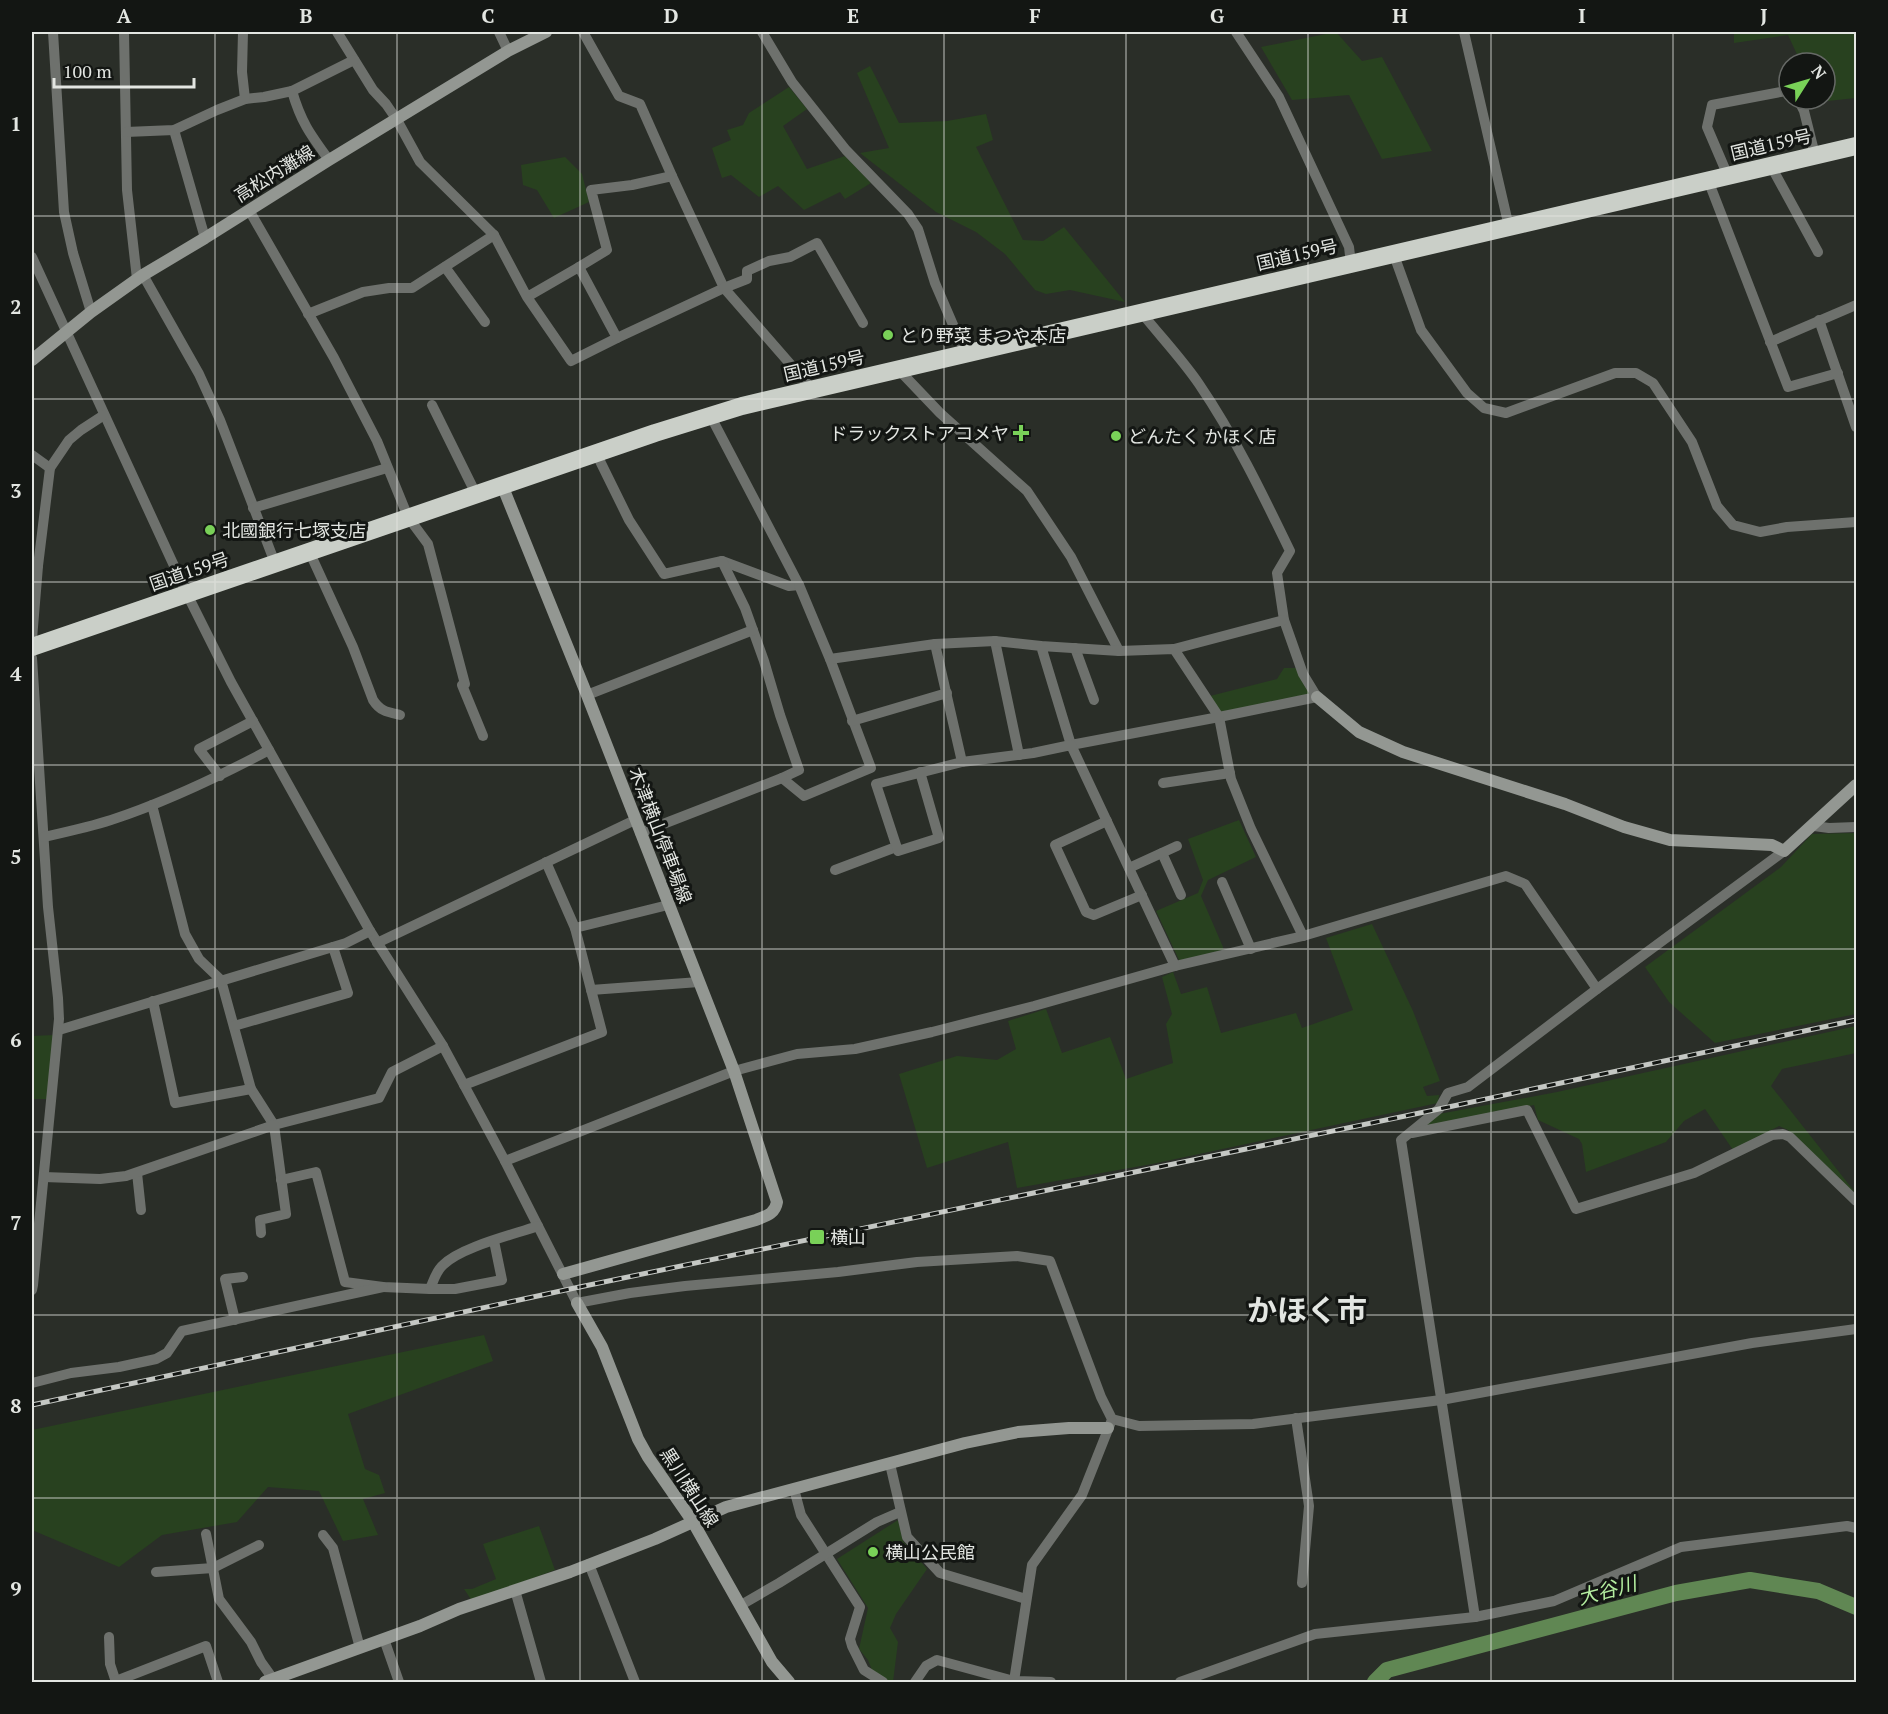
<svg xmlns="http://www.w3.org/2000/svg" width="1888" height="1714" viewBox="0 0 1888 1714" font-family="'PT Serif','Noto Sans JP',serif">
<rect width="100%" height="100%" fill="#2a2e28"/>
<g fill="#28411f">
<path d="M 1336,32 L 1362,61 L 1382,57 L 1432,151 L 1382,159 L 1349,95 L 1292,100 L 1261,47 Z"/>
<path d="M 1734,32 L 1856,32 L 1856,98 L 1818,102 L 1817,99 L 1825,99 L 1825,63 L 1801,63 L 1788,35 L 1734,43 Z"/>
<path d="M 870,66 L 899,123 L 947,121 L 986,114 L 993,140 L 976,147 L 1023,240 L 1043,241 L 1064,227 L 1125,302 L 1070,290 L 1046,294 L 1035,290 L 1005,254 L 976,232 L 936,212 L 860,153 L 889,148 L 857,73 Z"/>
<path d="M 789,87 L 807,109 L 783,126 L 807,169 L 845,156 L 871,183 L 845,199 L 840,192 L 804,210 L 778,186 L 759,197 L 731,175 L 722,178 L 712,148 L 731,140 L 727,130 L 743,125 L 749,113 Z"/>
<path d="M 565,157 L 582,174 L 589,202 L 554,218 L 537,190 L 523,185 L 521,165 Z"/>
<path d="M 1284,668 L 1296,668 L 1311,694 L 1222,715 L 1210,696 L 1277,679 Z"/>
<path d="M 1239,820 L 1256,857 L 1208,880 L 1201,896 L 1223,947 L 1223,950 L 1180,962 L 1156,911 L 1198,893 L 1203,880 L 1188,839 Z"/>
<path d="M 1856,833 L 1856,1014 L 1715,1043 L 1669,1002 L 1645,967 L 1781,867 L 1812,834 Z"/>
<path d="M 1372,924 L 1413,1011 L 1440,1081 L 1423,1087 L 1427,1096 L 1439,1095 L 1438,1103 L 1152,1164 L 1017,1188 L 1008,1142 L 927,1168 L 899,1074 L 957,1056 L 997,1060 L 1016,1049 L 1008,1021 L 1046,1009 L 1062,1053 L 1110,1037 L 1126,1079 L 1173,1063 L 1166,1024 L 1172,1014 L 1162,977 L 1173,972 L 1181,994 L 1207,987 L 1221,1033 L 1296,1013 L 1302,1028 L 1353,1010 L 1326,938 Z"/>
<path d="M 1856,1026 L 1856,1053 L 1782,1069 L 1771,1086 L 1854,1191 L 1848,1190 L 1788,1130 L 1779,1126 L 1733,1150 L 1705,1109 L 1684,1121 L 1666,1142 L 1586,1172 L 1582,1144 L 1579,1139 L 1538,1120 L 1534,1105 L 1420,1129 L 1439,1114 L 1557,1092 Z"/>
<path d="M 54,1035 L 47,1099 L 32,1099 L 32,1036 Z"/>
<path d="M 484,1335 L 493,1361 L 348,1414 L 365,1469 L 379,1475 L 385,1493 L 363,1499 L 378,1535 L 343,1541 L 319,1491 L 268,1487 L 237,1522 L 162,1535 L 119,1567 L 32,1530 L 32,1430 Z"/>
<path d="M 898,1520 L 903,1541 L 927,1569 L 896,1614 L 890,1628 L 898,1642 L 893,1682 L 890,1682 L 872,1670 L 868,1660 L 859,1649 L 868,1608 L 837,1559 Z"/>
<path d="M 539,1526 L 555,1570 L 472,1601 L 464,1589 L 472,1589 L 496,1579 L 483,1544 Z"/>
</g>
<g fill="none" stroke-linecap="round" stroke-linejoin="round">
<path stroke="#608753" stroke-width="16" d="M 1375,1682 L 1387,1670 L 1676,1593 L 1750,1580 L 1818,1591 L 1856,1607"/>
<g stroke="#6e716d" stroke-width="10">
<path d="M 53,32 L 64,212 L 73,253 L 91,312"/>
<path d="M 124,32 L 127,190 L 137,279"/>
<path d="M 337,32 L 373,90 L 386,104 L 397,120 L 420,162 L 494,235 L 527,297 L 571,361 L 617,338 L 579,267 L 527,297"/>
<path d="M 499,32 L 508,51"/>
<path d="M 583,32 L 619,96 L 640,104 L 672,176"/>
<path d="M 762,32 L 792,82 L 846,150 L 908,214 L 918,229 L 935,283 L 960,341 L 967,353"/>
<path d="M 1236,32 L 1279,97 L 1349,247 L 1351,264"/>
<path d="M 1464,32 L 1509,227"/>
<path d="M 292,91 L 354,60"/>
<path d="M 245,99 L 264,97 L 292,91 C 301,122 310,134 329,160"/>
<path d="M 1798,99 L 1804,111 L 1815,155"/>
<path d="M 174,130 L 205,238"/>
<path d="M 126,132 L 174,130 L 217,110 L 245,99 L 242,72 L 243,32"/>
<path d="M 1771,166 L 1818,252"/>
<path d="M 1728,176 L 1707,127 L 1712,105 L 1786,91 L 1789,93"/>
<path d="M 1708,180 L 1788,387 L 1838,373"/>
<path d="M 249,210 L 334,358 L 377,441 L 408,517 L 428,544 L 465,684 L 462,685 L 483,736"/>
<path d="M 1394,255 L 1421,330 L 1467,393 L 1484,408 L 1506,413 L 1615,373 L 1636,373 L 1653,383 L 1692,442 L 1717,506 L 1733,525 L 1760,532 L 1787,527 L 1856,522"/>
<path d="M 32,257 L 187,594 L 231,682 L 370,931 L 443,1046 L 505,1161 L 577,1303 L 630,1293 L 685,1286 L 838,1272 L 917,1262 L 1017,1256 L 1050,1261 L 1101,1397 L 1112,1419 L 1139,1426 L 1253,1424 L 1441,1400 L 1752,1343 L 1856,1329"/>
<path d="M 445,267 L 485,322"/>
<path d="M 579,267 L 607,250 L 591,190 L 632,185 L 672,176 L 724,288 L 617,338"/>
<path d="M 143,275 L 199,374 L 220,420 L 275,563"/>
<path d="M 1141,312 C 1160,336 1182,359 1199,384 C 1235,437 1262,493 1290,551 L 1277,573 L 1284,620 L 1303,674 L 1317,697 L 1219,717 L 1231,779 L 1251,829 L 1303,936 L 1175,966"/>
<path d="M 308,314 L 363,292 L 389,288 L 412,288 L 494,235"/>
<path d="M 1819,320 L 1856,427"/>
<path d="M 1770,342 L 1856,305"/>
<path d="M 898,369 L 940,413 L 1027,491 L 1071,557 L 1119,651"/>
<path d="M 812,389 L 724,288 L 747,279 L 747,271 L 769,261 L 790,257 L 817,243 L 863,323"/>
<path d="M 432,405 L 476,494"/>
<path d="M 596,453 L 629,520 L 664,574 L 722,561 L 789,586 L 799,585 L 710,415"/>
<path d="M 32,455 L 50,468"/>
<path d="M 253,508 L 387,468"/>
<path d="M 309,551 L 353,647 L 373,700 C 380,711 387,712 400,715"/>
<path d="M 722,561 L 745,608 L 764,661 L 780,715 L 799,770 L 782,778 L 804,796 L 871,768 L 830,659 L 799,585"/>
<path d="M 38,566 L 50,468 L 69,440 L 81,430 L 104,415"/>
<path d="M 32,639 L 38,566 L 35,563"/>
<path d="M 995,641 L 1019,755"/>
<path d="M 935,644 L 962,762"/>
<path d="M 1075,648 L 1094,700"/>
<path d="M 1174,649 L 1284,620"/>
<path d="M 32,658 L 48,907 L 58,998 L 59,1019 L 33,1285 L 32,1290"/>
<path d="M 830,659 L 935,644 L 995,641 L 1041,646 L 1071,745 L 1219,717 L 1174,649 L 1119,651 L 1041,646"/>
<path d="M 587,695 L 753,630"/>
<path d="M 852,721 L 947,693"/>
<path d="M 220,776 L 199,749 L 253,721"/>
<path d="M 1163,783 L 1230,773"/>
<path d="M 152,805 L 185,934 L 199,959 L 221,980 L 251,1089 L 274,1125 L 379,1098 L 392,1072 L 443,1046"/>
<path d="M 1107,821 L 1055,845 L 1086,912 L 1094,915 L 1142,895"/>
<path d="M 1814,826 L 1829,828 L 1856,827"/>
<path d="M 640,833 L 782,778"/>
<path d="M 44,837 C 66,832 89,827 111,820 C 166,802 218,777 269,750"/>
<path d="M 1162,853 L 1181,895"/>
<path d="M 1129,868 L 1177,846"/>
<path d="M 835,870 L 896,847"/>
<path d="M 1222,882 L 1251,949"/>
<path d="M 575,928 L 668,905"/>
<path d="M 1303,936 L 1506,876 L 1525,884 L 1597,989 L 1468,1087 L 1448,1093 L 1439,1109 L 1401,1140 L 1475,1617 L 1554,1601 L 1681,1547 L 1847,1526 L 1856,1528"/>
<path d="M 377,943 L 635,820"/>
<path d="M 1597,989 L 1784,851"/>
<path d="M 591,990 L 699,982"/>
<path d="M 153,1001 L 175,1103 L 251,1089"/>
<path d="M 234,1026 L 348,993 L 333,947"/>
<path d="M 59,1030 L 346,943 L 370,931"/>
<path d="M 464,1085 L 602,1032 L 575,928 L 546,862"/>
<path d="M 1412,1133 L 1527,1110 L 1576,1209 L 1694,1173 L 1772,1135 L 1783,1134 L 1790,1137 L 1856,1201"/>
<path d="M 505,1161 L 734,1071 L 797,1054 L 855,1049 L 932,1032 L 1034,1006 L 1175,966 L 1071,745 L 1033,753 L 962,762 L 876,784 L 898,851 L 939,838 L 920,772"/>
<path d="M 137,1173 L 141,1210"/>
<path d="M 44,1177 L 100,1179 L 126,1176 L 274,1125 L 286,1214 L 260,1220 L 261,1233"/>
<path d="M 281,1180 L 316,1172 L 345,1282 L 383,1287 L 430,1289 C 434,1280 436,1271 443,1265 C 461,1247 512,1235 538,1226"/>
<path d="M 430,1289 L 455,1289 L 502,1280 L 494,1241"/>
<path d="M 235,1320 L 225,1279 L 243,1277"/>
<path d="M 32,1383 L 71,1373 L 119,1367 L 156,1359 L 167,1353 L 182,1331 L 383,1287"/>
<path d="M 1296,1418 L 1309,1506 L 1302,1583"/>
<path d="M 890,1464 L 907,1537 L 940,1573 L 1026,1599"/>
<path d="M 794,1489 L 801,1515 L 860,1607 L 850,1639 L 852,1646 L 864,1670 L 883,1682"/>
<path d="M 206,1534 L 219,1599 L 251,1642 L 261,1662 L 271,1676 L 264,1682"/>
<path d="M 323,1535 L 333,1548 L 360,1648"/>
<path d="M 589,1564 L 635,1682"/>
<path d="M 156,1572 L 213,1568 L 259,1545"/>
<path d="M 515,1590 L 541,1682"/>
<path d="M 741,1605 L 779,1583 L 877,1522 L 900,1512"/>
<path d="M 109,1637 L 110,1664 L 116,1682"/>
<path d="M 384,1639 L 399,1682"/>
<path d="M 116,1681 L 206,1646 L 218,1682"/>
<path d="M 915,1682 L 926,1666 L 937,1660 L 1014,1681 L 1014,1682"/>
<path d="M 1051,1682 L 1014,1681 L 1032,1565 L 1082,1495 L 1111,1422"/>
<path d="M 1180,1682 L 1315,1634 L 1475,1617"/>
</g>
<g stroke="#939792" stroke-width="12">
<path d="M 32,360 L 91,312 L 143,275 L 205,238 L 329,160 L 508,51 L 546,32"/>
<path d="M 502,485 L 587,695 L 734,1071 L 777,1202 C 775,1214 766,1216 756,1220 L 563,1274"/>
<path d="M 1317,697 L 1359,732 L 1403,752 L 1565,804 L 1624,827 L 1670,840 L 1772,845 L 1784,851 L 1856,785"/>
<path d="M 577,1303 L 602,1347 L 638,1439 L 648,1457 L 693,1522 L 772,1662 L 789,1682"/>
<path d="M 265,1682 L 420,1626 L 459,1609 L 570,1572 L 655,1539 L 726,1507 L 965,1443 L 1018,1432 L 1069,1428 L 1108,1428"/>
</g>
<path stroke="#cacfc8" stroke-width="18" d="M 32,647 L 655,433 L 742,406 L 1856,146"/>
<g stroke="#c4c7c3" stroke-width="5">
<path id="rail" d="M 32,1405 L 570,1289 L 1439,1109 L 1856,1020"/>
</g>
<use href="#rail" stroke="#131613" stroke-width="3" stroke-dasharray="9" stroke-linecap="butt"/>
</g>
<path fill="none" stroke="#e3e6e2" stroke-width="1.5" stroke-opacity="0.55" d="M 215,32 L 215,1682M 397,32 L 397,1682M 580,32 L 580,1682M 762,32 L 762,1682M 944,32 L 944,1682M 1126,32 L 1126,1682M 1308,32 L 1308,1682M 1491,32 L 1491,1682M 1673,32 L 1673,1682M 32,216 L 1856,216M 32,399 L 1856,399M 32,582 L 1856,582M 32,765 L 1856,765M 32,949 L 1856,949M 32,1132 L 1856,1132M 32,1315 L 1856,1315M 32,1498 L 1856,1498"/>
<g fill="#79d158" stroke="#131613" stroke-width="2">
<circle cx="888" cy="335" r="6"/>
<path d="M1018 424h6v6h6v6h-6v6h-6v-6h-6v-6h6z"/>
<circle cx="1116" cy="436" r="6"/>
<circle cx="210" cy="530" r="6"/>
<rect x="809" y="1229" width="16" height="16" rx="3"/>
<circle cx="873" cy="1552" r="6"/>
</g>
<g text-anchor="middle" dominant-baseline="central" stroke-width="6" stroke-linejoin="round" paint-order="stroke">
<g font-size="18" fill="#e3e6e2" stroke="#131613">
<text transform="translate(1771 144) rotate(-13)">国道159号</text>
<text transform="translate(274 173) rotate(-32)">高松内灘線</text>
<text transform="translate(1297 254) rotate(-13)">国道159号</text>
<text transform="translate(824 365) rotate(-13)">国道159号</text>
<text transform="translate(189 571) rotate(-19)">国道159号</text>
<text transform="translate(661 835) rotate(69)">木津横山停車場線</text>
<text transform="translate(690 1487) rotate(57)">黒川横山線</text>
</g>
<g font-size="18" fill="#e3e6e2" stroke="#131613" text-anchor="start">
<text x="900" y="335">とり野菜 まつや本店</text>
<text x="1009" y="433" text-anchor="end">ドラックストアコメヤ</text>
<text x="1128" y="436">どんたく かほく店</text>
<text x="222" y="530">北國銀行七塚支店</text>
<text x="830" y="1237">横山</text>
<text x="885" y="1552">横山公民館</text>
</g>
<g font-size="20" font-style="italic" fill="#b4eea0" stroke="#131613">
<text transform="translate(1607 1590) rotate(-15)">大谷川</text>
</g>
<g font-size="30" font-weight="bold" fill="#e3e6e2" stroke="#131613">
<text x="1307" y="1310">かほく市</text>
</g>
</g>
<rect width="1888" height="1714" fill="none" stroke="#131613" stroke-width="66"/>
<g transform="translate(1807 81) rotate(53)"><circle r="28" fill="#131613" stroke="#666966" stroke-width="1.5"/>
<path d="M0-4.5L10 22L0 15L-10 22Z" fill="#79d158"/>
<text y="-9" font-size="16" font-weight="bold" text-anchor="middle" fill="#e3e6e2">N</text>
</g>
<path d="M54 78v9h140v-9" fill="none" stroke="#e3e6e2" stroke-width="3"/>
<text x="63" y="78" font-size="18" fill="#e3e6e2" stroke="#131613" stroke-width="4.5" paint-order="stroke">100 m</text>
<rect x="33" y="33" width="1822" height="1648" fill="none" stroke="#e3e6e2" stroke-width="2"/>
<g font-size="20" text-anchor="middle" font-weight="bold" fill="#e3e6e2">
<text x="124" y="23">A</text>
<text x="306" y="23">B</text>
<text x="488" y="23">C</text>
<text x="671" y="23">D</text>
<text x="853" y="23">E</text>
<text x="1035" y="23">F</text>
<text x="1217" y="23">G</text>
<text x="1400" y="23">H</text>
<text x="1582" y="23">I</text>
<text x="1764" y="23">J</text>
<text x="16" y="131">1</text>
<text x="16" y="314">2</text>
<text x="16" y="498">3</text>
<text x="16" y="681">4</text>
<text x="16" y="864">5</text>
<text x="16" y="1047">6</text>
<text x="16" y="1230">7</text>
<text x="16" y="1413">8</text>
<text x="16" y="1596">9</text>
</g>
</svg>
